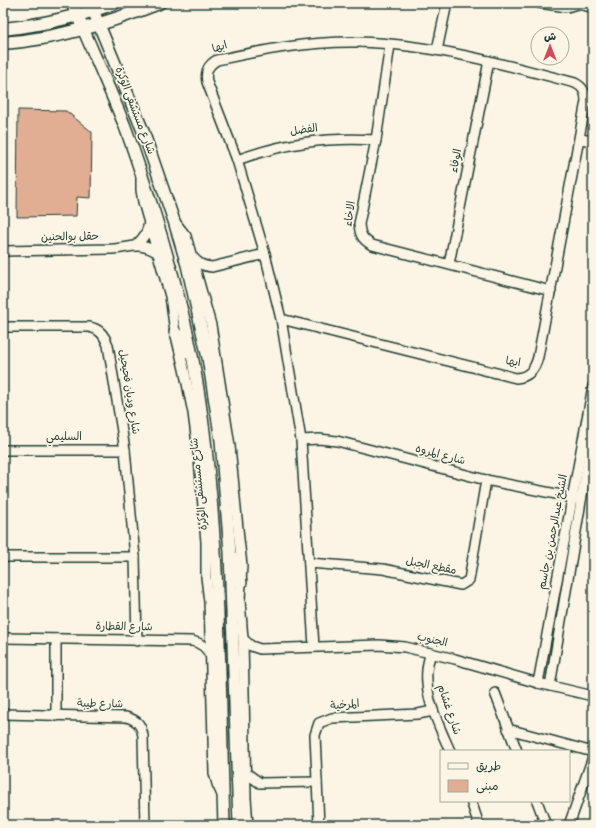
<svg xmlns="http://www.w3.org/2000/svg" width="596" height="828" viewBox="0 0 596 828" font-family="'Gochi Hand','Playpen Sans Arabic',sans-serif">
<rect width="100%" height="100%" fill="#fcf5e5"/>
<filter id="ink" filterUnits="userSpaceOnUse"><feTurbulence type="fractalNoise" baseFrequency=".025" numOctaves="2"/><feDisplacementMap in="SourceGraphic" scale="8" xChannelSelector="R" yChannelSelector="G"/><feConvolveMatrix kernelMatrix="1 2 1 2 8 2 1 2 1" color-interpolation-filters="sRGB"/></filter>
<g filter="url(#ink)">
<path fill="#e1ae94" stroke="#1f3d34" d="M 18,110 L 66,111 L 92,132 L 91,198 L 77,197 L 76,216 L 17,217 Z"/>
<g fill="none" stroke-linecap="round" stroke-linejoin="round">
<g stroke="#1f3d34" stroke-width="12">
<g id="minor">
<path d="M 539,3 L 567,7 L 581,3"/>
<path d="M 390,45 L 376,140 L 359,224 C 360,235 362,239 372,245 L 551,291"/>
<path d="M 437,50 L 447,3"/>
<path d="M 580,139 L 593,141"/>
<path d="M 237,160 C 284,143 326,137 376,140"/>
<path d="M 141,177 L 141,190 L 143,202 L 170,296 L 175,332 L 184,369 L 193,413 L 199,459 L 206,542 L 206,577 L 209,602 L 214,773 L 217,784 L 223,797"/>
<path d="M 175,222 L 186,236 L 211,325 L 230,446 L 239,539 L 242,565 L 240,600 L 243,639 L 246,798 L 248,825"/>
<path d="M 136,245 C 144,238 147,233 149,223"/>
<path d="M 3,251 L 112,249 C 131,248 140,241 158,253"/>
<path d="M 192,256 C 198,264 203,266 212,267 L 265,254"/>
<path d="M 449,264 L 489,61"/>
<path d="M 281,319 L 516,378 C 529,377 535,369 538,357 L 586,101 C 586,92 583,87 575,83 C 504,64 431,44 358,42 C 310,41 264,50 217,60 C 208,65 205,71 207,82 L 237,160 L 265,254 L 281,319 L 301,440 L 314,647"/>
<path d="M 3,327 L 89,327 C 100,329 104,335 108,345 L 125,450 L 135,557 L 137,641"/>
<path d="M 301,440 L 319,439 L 337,441 L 486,480 L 581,499"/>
<path d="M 3,450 L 125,450"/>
<path d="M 3,557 L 135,557"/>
<path d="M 309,563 L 383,569 L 461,585 L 469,580 L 486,480"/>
<path d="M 3,638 L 192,641 C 201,643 206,647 210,655"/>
<path d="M 243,639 L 251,646 L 260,649 L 379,645 L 405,647 L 455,659 L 538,683 L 593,696"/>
<path d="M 431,653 C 418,686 437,721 450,751"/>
<path d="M 538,683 L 593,386"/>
<path d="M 550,686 L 593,430"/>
<path d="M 495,693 L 517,751"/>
<path d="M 3,714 L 126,717 C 137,720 141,724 143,736 L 145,825"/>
<path d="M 56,716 L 56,639"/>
<path d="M 508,729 L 593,752"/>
<path d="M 246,773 L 260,783 L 317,782"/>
<path d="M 471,801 L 479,825"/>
<path d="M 537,801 L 546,825"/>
<path d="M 319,825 L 315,735 L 319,723 L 332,718 L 418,714 L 433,711"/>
<path d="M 569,825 L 593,757"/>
</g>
</g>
<g stroke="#1f3d34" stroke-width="14">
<g id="tertiary">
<path d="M 72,3 C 89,43 107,83 124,124 C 135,153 144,183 154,212 C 169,260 183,310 193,360 C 221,513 219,670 224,825"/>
<path d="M 90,3 L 143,131 L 174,221 L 187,265 L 208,358 L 221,441 L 230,552 L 239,825"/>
<path d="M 175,332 L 188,353"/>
<path d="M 232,557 L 239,572 L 241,583"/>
</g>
</g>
<g stroke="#1f3d34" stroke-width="15">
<g id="secondary">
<path d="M 580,3 L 593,6"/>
<path d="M 3,29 C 41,25 78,17 114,3"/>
<path d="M 3,43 C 58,39 108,23 159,3"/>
</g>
</g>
<use href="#minor" stroke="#fcf5e5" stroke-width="9"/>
<use href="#tertiary" stroke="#fcf5e5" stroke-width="11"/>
<use href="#secondary" stroke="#fcf5e5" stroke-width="12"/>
</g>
</g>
<g text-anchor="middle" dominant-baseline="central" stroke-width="3.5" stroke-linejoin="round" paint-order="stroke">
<g font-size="11" fill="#1f3d34" stroke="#fcf5e5">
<text transform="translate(220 48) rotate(-17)">ابها</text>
<text transform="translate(134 111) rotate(69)">شارع مستشفى الوكرة</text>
<text transform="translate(304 131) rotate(-8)">الفضل</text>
<text transform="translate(457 161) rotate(-79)">الوفاء</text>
<text transform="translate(351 214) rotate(-82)">الاخاء</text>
<text transform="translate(70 238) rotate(-1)">حقل بوالحنين</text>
<text transform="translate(513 363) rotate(8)">ابها</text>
<text transform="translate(128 392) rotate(81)">شارع وديان فحيحيل</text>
<text x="64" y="438">السليمي</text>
<text transform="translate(440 456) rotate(15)">شارع المروه</text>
<text transform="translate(200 484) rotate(-96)">شارع مستشفى الوكرة</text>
<text transform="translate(554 532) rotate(-79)">الشيخ عبدالرحمن بن جاسم</text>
<text transform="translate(431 567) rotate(11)">مقطع الجبل</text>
<text transform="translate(124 628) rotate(1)">شارع القطارة</text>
<text transform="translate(432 641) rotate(13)">الجنوب</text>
<text transform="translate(100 705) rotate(1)">شارع طيبة</text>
<text transform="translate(345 706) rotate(-5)">المرخية</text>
<text transform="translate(448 710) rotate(71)">شارع غشام</text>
</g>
</g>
<rect width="596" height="828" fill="none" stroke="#fcf5e5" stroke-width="16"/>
<rect x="8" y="8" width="580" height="812" fill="none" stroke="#1f3d34" stroke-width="1.5" filter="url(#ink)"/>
<rect x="440" y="750" width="130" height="52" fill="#fcf5e5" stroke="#a4ab9e"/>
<rect x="448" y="763" width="20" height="6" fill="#fcf5e5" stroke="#a4ab9e"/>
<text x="476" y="770" font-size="12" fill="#1f3d34">طريق</text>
<rect x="448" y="780" width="20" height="12" fill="#e1ae94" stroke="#a4ab9e"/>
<text x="476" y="790" font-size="12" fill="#1f3d34">مبنى</text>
<g transform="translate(550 46)"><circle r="19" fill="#fcf5e5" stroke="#a4ab9e"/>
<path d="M0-3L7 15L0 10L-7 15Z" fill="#d1495b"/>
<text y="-6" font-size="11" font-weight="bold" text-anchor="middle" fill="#1f3d34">ش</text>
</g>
</svg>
